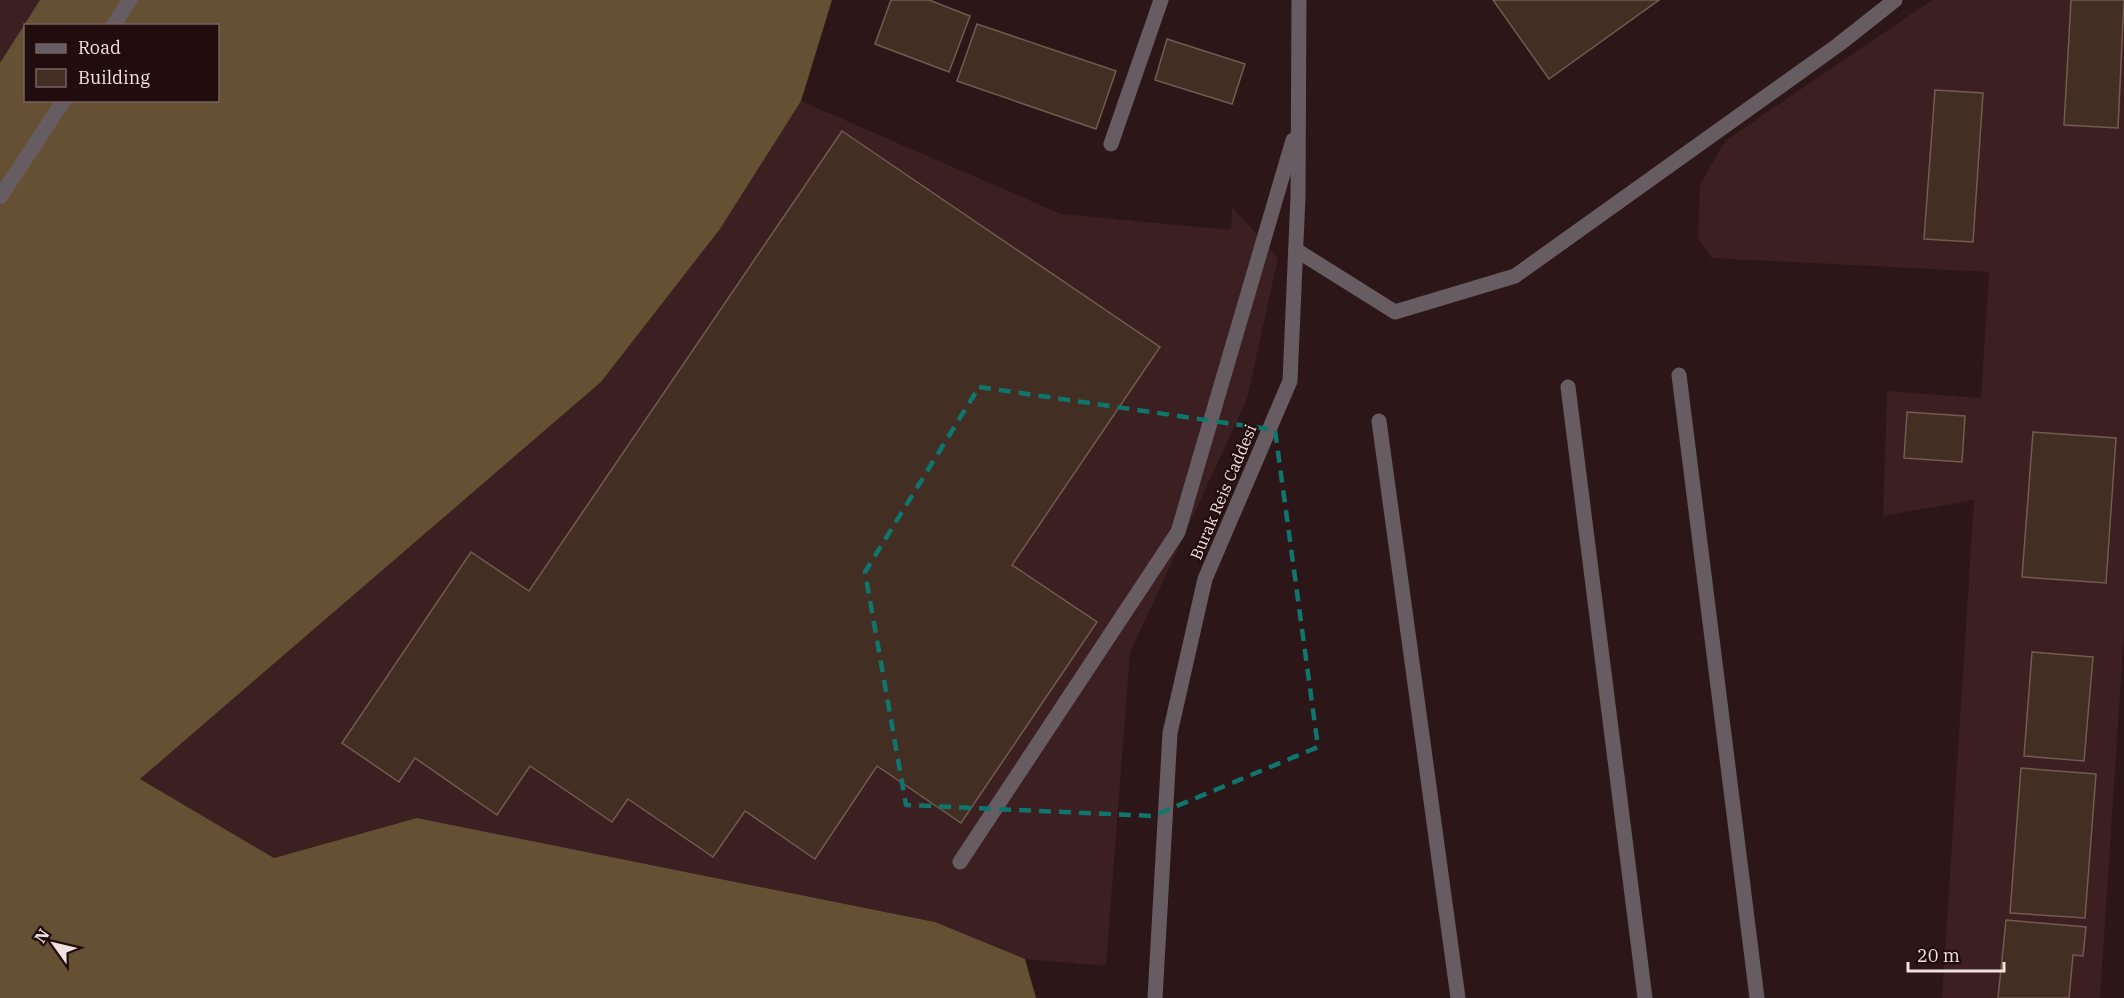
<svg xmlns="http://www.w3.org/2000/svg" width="2124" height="998" viewBox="0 0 2124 998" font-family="'IBM Plex Serif',serif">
<rect width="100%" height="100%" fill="#2c1617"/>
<g fill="#3c1f20">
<path d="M 0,0 L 40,0 L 0,63 Z"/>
<path d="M 1932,0 L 2124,0 L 2124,633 L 2100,998 L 1942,998 L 1974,500 L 1883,516 L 1887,391 L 1981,398 L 1989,272 L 1712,258 L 1698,239 L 1700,184 L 1726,140 Z"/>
<path d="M 801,101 L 1061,214 L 1231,230 L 1232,207 L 1278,258 L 1247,399 L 1130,653 L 1106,966 L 1025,959 L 935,922 L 417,818 L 274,858 L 140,779 L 601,382 L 720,229 Z"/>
</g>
<path fill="#665033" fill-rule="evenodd" d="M 40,0 L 832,0 L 801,101 L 720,229 L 601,382 L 140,779 L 274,858 L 417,818 L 935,922 L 1025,959 L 1036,998 L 0,998 L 0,63 ZM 26,26 L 218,26 L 218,100 L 26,100 Z"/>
<g fill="#432e24" stroke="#735b50" stroke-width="1.5">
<path d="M 891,0 L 929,0 L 970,16 L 949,72 L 875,44 Z"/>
<path d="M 1493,0 L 1659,0 L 1549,79 Z"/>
<path d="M 2071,0 L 2124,0 L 2118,128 L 2064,125 Z"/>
<path d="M 977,24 L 1116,71 L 1096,129 L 957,81 Z"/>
<path d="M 1167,39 L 1245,64 L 1232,104 L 1155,80 Z"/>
<path d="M 1935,90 L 1983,93 L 1973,242 L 1924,239 Z"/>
<path d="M 842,131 L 1160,347 L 1012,565 L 1097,622 L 961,823 L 877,766 L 815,859 L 745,811 L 713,857 L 628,799 L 612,822 L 530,766 L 497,815 L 415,758 L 399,782 L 342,743 L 471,552 L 529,591 Z"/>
<path d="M 1907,412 L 1965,416 L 1962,462 L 1904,458 Z"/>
<path d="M 2033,432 L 2116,438 L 2106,583 L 2022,577 Z"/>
<path d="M 2032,652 L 2093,657 L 2084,761 L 2024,756 Z"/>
<path d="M 2021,768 L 2096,774 L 2085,918 L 2010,913 Z"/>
<path d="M 2006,920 L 2086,927 L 2083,956 L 2073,955 L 2069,998 L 1998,998 Z"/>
</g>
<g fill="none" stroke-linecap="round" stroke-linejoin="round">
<g stroke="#675c61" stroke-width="15">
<path d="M 113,26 L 130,0"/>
<path d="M 1111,144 L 1161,0"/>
<path d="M 0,197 L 64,100"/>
<path d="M 1296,250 L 1395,312 L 1515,276 L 1838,45 L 1895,0"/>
<path d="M 1679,375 L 1757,998"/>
<path d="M 1568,387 L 1645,998"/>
<path d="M 1379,421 L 1458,998"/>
<path d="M 960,862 L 1178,532 L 1293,140"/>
<path d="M 1155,998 L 1170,733 L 1205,579 L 1290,381 L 1298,196 L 1299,0"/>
</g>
</g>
<path fill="none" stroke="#0f766e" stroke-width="4.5" stroke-dasharray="12 8" stroke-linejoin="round" d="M 979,387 L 1275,430 L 1318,747 L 1153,816 L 906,805 L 865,572 Z"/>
<g text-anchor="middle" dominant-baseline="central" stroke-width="4.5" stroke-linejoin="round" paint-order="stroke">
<g font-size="16" fill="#f1e1e0" stroke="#220d0e">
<text transform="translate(1223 492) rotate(-67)">Burak Reis Caddesi</text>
</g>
</g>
<rect x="24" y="24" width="195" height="78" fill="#220d0e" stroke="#756262" stroke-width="1.5"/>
<rect x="36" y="44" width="30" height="9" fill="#675c61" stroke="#756262" stroke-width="1.5"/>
<text x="78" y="54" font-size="18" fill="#f1e1e0">Road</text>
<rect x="36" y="69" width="30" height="18" fill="#432e24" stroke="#756262" stroke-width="1.5"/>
<text x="78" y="84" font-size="18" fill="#f1e1e0">Building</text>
<g transform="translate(54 944) rotate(304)" stroke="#220d0e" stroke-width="4.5" paint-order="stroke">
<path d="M0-4.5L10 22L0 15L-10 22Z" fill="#f1e1e0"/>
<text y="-9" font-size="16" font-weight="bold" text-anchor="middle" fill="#f1e1e0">N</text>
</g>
<path d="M1908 962v9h96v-9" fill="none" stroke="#f1e1e0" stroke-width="3"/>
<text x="1917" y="962" font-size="18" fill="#f1e1e0" stroke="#220d0e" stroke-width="4.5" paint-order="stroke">20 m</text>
</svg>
